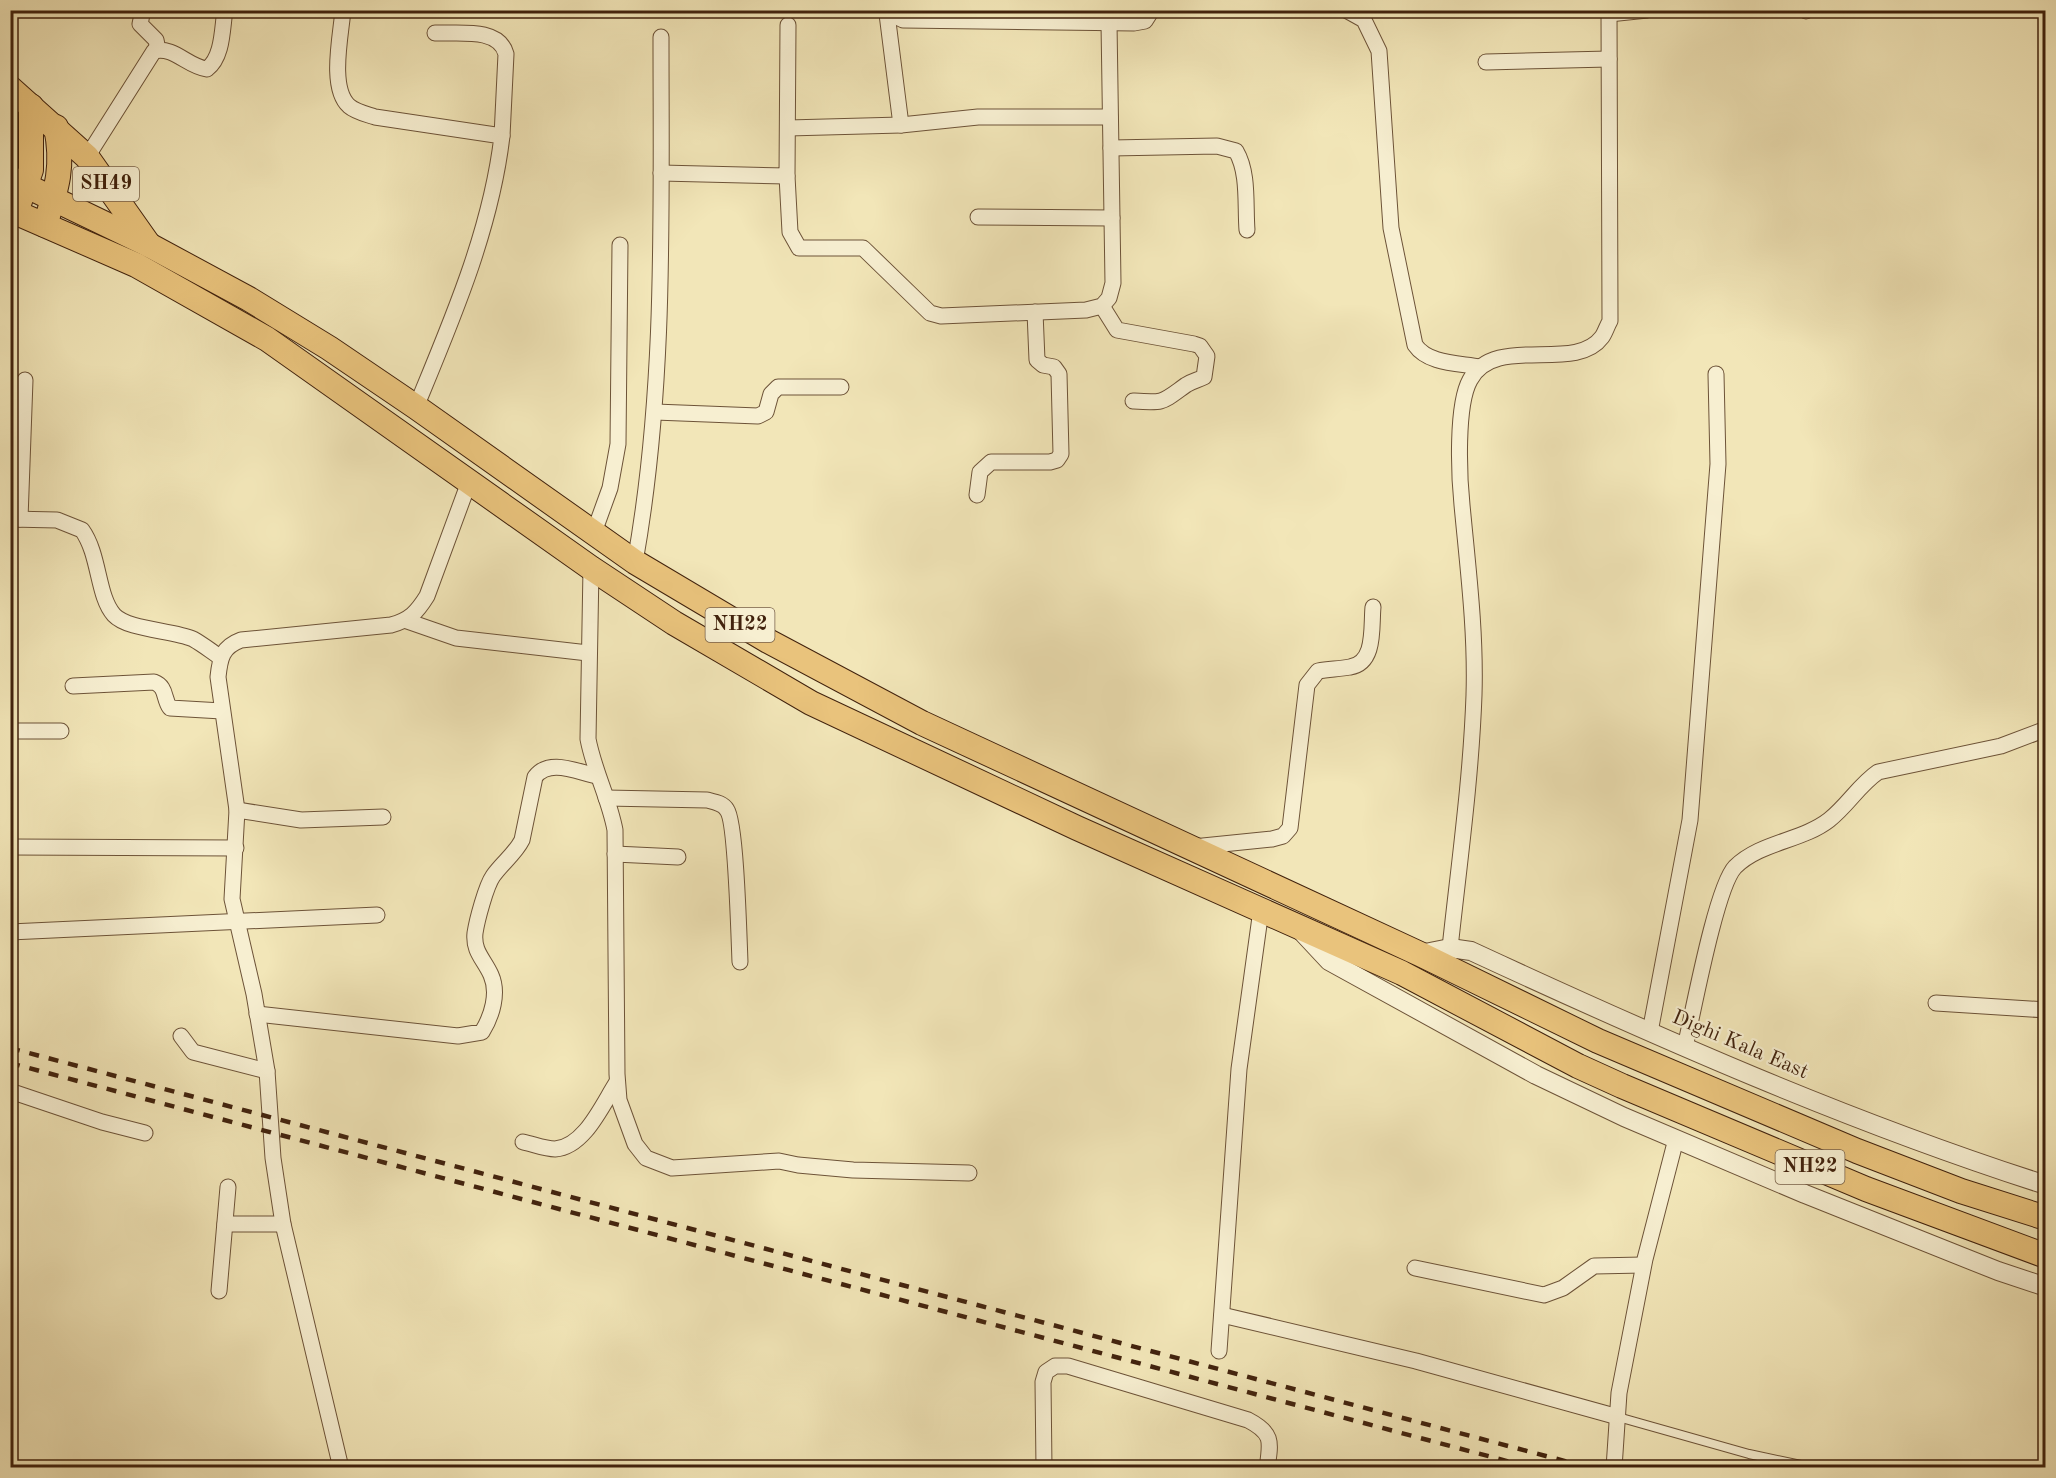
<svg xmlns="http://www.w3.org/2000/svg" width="2056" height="1478" viewBox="0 0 2056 1478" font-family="'Old Standard TT',serif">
<rect width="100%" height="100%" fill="#f2e6b8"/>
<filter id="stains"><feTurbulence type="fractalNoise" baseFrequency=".00333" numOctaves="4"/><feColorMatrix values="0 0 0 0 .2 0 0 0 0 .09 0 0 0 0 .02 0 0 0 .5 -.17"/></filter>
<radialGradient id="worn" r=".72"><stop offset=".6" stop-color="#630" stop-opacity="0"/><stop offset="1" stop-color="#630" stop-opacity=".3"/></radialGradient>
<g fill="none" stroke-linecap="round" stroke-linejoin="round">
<g stroke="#6d5338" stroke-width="10">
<path id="service" d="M 1618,1417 L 1749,1454 L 1815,1468"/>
</g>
<g stroke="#6d5338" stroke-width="17">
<g id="minor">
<path d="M 143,10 L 140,24 L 156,40 L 158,50"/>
<path d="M 343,10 C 341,35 329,88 349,106 C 356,112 366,114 375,117 L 502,136 C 491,230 452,320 416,407"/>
<path d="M 883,10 L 903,20 L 1134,23 L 1145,21 L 1152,10"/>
<path d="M 1346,10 L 1364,20 L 1379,51 L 1391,228 L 1415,345 C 1428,364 1458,363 1480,367"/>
<path d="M 1805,10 L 1806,11"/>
<path d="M 887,14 L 901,125"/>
<path d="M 1609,14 L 1647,10"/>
<path d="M 435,33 C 458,34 499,27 506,54 L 502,136"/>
<path d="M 1486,62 L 1609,59"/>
<path d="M 788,128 L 901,125 L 978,117 L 1110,117"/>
<path d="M 1111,148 L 1217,146 L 1236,151 C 1249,173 1245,205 1247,230"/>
<path d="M 87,157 L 154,51 C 174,46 188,67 207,69 C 223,57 222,29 225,10"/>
<path d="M 661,173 L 787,176 L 788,25"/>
<path d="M 787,176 L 790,232 L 799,248 L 863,248 L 930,313 L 941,316 L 1086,310 L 1102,306 L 1109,298 L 1113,283 L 1109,23"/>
<path d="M 978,217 L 1112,218"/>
<path d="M 1102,306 L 1117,330 L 1194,344 L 1200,346 L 1207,356 L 1204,377 C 1198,380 1192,381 1186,385 C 1161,403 1165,403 1133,401"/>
<path d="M 655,412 L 758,416 L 766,412 L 771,394 L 778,387 L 841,387"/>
<path d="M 977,495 L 980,472 L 991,462 L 1050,462 L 1057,460 L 1061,454 L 1059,374 L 1054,367 L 1043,365 L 1037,360 L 1035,312"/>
<path d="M 10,519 L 57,520 L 82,530 C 100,555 97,596 114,615 C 128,630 173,630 193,639 C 202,644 211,651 220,657"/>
<path d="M 20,519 L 25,380"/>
<path d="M 593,535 L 610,488 L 618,444 L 620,245"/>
<path d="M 635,562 C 666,388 661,213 661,37"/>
<path d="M 591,568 L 588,739 C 594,771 609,798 615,830 L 617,1074 L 619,1100 L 635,1144 L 646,1158 L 672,1168 L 779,1161 L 798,1165 L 853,1170 L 969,1173"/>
<path d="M 407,621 L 456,638 L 588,653"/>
<path d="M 73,686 L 154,682 C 167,687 163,698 170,708 L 222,711"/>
<path d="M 10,731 L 61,731"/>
<path d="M 606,798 L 707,800 C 715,802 723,803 727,810 C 736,822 739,939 740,962"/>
<path d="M 237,810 L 301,820 L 383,817"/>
<path d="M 10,847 L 236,848"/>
<path d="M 1193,847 L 1272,839 L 1283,836 L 1290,828 L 1307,685 L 1318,671 C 1329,669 1339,669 1350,667 C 1376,663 1371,627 1373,607"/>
<path d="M 615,854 L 678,857"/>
<path d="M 10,932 L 377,915"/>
<path d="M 1450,948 C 1459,864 1471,780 1474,695 C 1476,632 1468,569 1462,505 C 1459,476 1456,405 1470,380 C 1495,333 1575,374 1602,337 C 1605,333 1607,326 1610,321 L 1609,10"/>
<path d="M 1936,1003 L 2046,1010"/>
<path d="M 257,1014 L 458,1036 L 482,1032 C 492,1016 499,993 491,975 C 484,959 473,952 475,933 C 477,920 486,886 493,876 C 502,863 515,854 522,840 L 535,777 C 549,758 577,772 597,776"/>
<path d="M 1650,1032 L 1690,820 L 1718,464 L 1716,374"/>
<path d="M 181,1036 L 193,1052 L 267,1071"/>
<path d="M 1685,1047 C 1693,1013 1716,887 1735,867 C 1760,842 1802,841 1829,820 C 1848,805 1859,785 1878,772 L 2001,746 L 2046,729"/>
<path d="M 10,1091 L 102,1122 L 145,1133"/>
<path d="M 523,1142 C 533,1144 545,1149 555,1149 C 585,1147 603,1103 617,1082"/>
<path d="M 225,1224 L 283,1224"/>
<path d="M 1415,1268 L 1544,1295 L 1563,1288 L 1594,1266 L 1643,1265"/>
<path d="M 219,1291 L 228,1187"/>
<path d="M 1222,1315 L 1416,1361 L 1618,1417"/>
<path d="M 1219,1351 L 1239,1069 L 1261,910"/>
<path d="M 341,1468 L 283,1224 L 273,1158 L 267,1071 L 254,994 L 232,899 L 237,810 L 218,677 C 220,658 222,647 241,640 L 391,625 C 410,620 417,612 427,596 L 469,482"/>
<path d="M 1044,1468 L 1043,1382 L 1046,1372 L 1055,1366 L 1068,1366 L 1248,1420 C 1273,1433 1271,1441 1267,1468"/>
<path d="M 1614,1468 L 1619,1393 L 1645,1259 L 1676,1139"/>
</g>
</g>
<g stroke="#6d5338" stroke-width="20">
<g id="tertiary">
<path d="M 1301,931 L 1329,961 L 1536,1075 L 1624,1117 L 1805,1194 L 1998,1271 L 2046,1287"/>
<path d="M 1420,954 L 1450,948 L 1471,951 C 1659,1038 1849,1122 2046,1185"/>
</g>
</g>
<g stroke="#41220d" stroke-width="26">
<g id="primary">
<path d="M 10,88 L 87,157 L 149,245"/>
<path d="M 16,212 L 31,170 L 31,106"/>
<path d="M 45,225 C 57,188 64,166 56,127"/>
</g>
</g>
<g stroke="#41220d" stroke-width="26">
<g id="trunk">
<path d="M 10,178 L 149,245 L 249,299 L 329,348 L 416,407 L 635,562 L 768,641 L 922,723 L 1420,954 L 1598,1041 L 1857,1151 L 1961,1191 L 2046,1218"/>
<path d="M 10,210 L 136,265 L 267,339 L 591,568 L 674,623 L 811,703 L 1077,828 L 1402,973 L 1578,1066 L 1622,1086 L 1866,1189 L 2046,1256"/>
</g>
</g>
<use href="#service" stroke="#f7efd1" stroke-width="8"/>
<use href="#minor" stroke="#f7efd1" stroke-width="15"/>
<use href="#tertiary" stroke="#f7efd1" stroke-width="18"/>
<use href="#primary" stroke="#e9c37c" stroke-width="24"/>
<use href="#trunk" stroke="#e9c37c" stroke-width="24"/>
<g stroke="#41220d" stroke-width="4.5" stroke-dasharray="10 10" stroke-linecap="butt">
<path d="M 10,1048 L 1591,1468"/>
<path d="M 10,1063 L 1533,1468"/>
</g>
</g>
<g text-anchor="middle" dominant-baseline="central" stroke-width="4.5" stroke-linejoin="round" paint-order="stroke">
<g fill="#f7efd1" stroke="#786048" stroke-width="1.5">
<rect x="73" y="167" width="66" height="34" rx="4.5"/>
<rect x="705.5" y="608" width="69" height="34" rx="4.5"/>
<rect x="1775.5" y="1150" width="69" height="34" rx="4.5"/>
</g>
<g font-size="20" font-weight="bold" fill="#41220d">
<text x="106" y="184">SH49</text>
<text x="740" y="625">NH22</text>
<text x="1810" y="1167">NH22</text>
</g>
<g font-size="21" fill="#41220d" stroke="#f7efd1">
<text transform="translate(1740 1045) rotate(23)">Dighi Kala East</text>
</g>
</g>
<rect width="2056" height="1478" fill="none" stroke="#f2e6b8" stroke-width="36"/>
<rect x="12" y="12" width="2032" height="1454" fill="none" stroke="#41220d" stroke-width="3"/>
<rect x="18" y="18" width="2020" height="1442" fill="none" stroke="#41220d" stroke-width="1.5"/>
<rect width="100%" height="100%" filter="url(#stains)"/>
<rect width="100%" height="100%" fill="url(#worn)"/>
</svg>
